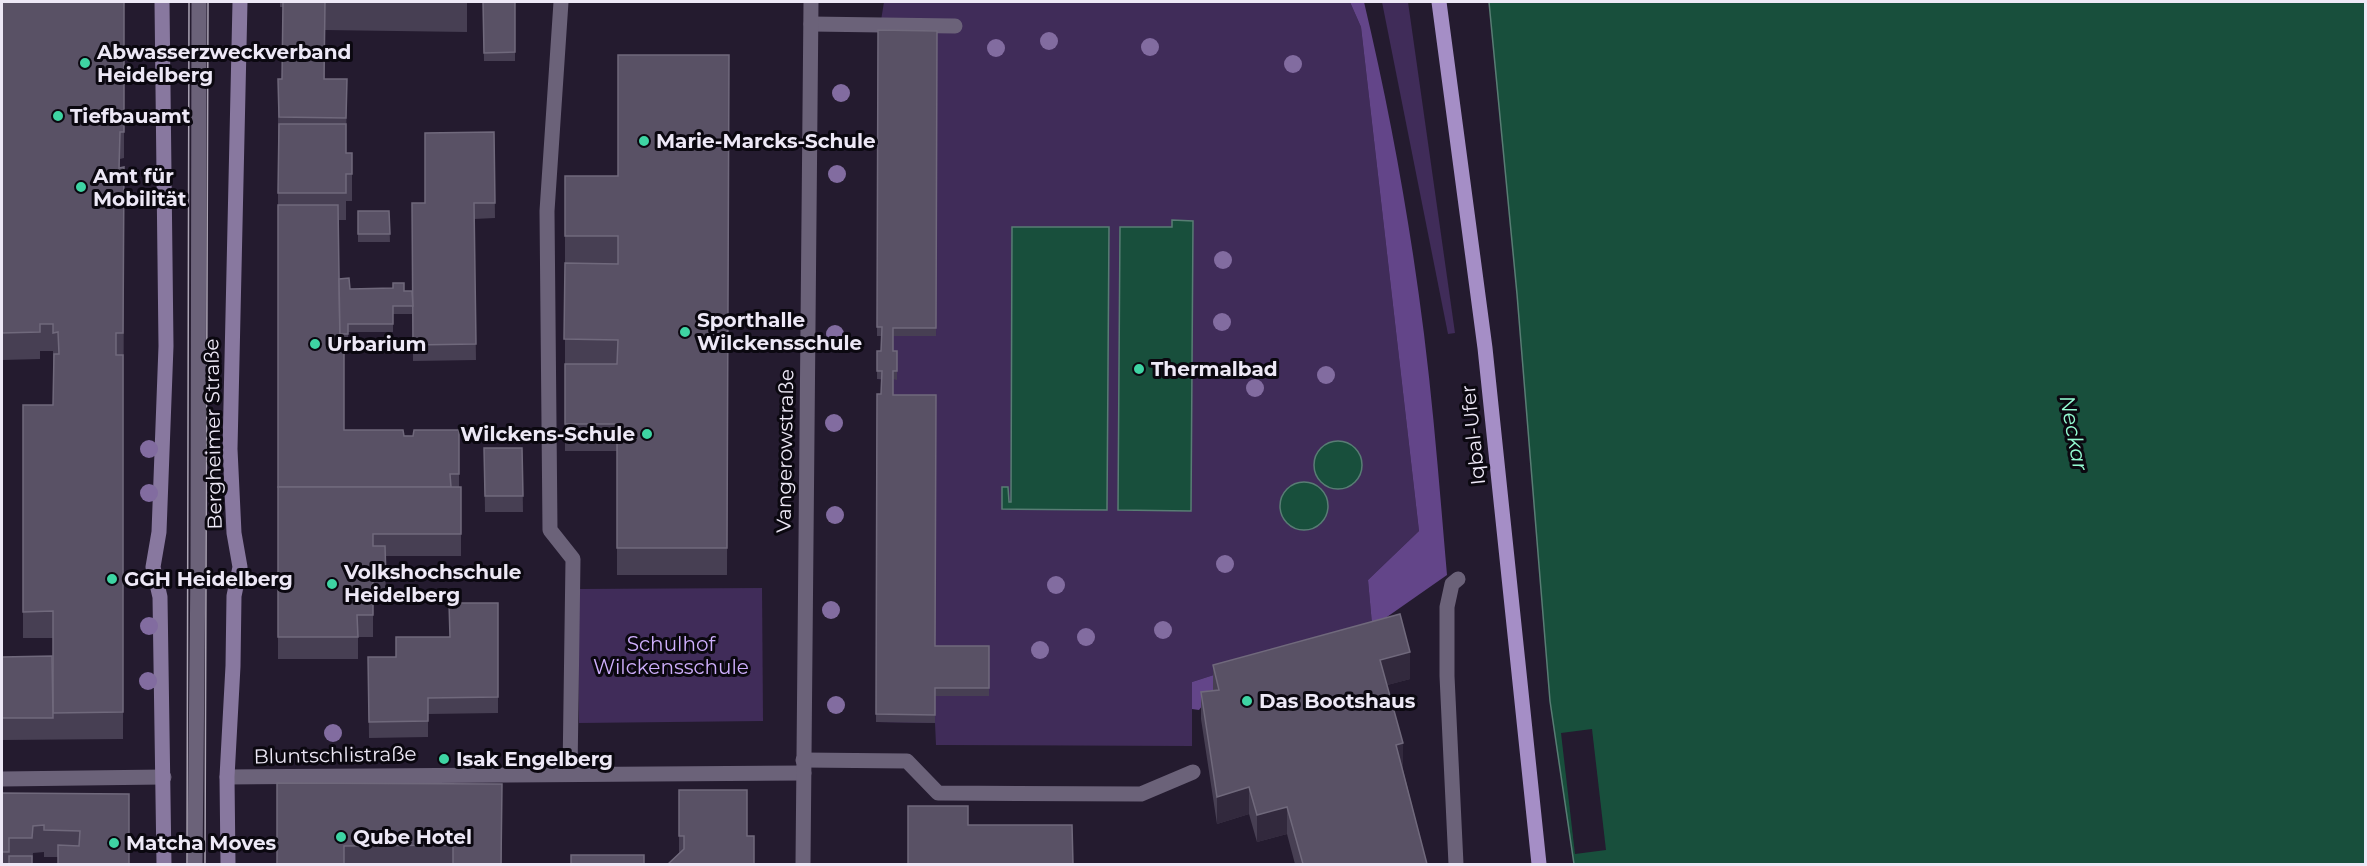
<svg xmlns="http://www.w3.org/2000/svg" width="2367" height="866" viewBox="0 0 2367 866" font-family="Montserrat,sans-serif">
<rect width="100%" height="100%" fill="#241b2f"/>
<g fill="#402c59">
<path d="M 884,2 L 1350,2 L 1361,27 L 1419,531 L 1368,580 L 1372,624 L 1192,682 L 1192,746 L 936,745 L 935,723 L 876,722 L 877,403 L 887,402 L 887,380 L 877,379 L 877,359 L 887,359 L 887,336 L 877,336 L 878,39 Z"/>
<path d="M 1382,2 L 1408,2 L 1455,333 L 1448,334 Z"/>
<path d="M 762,588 L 763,721 L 579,723 L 578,589 Z"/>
</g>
<path fill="#634589" d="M 1350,2 L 1364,2 C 1390,111 1410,222 1424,334 C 1434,414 1440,494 1447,575 L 1374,626 L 1213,692 L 1199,710 L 1192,709 L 1192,682 L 1372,624 L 1368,580 L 1419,531 L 1361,27 Z"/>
<g fill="#184f3c" stroke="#587d74" stroke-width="1.5">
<path d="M 1489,2 L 2365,2 L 2365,864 L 1574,864 L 1550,701 L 1517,294 Z"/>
<path d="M 1172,220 L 1193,221 L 1191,511 L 1118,510 L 1120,227 L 1172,227 Z"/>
<path d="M 1012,227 L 1109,227 L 1107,510 L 1002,509 L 1002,487 L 1008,487 L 1009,502 L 1011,502 Z"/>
<circle cx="1338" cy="465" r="24"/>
<circle cx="1304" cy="506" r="24"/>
</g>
<path fill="#241b2f" d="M 1592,729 L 1606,850 L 1575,854 L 1561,733 Z"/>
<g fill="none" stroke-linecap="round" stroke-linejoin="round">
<g stroke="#6b6279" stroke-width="15">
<path d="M 561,2 L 547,211 L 550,530 L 573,559 L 570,773"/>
<path d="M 811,24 L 955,26"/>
<path d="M 803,760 L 907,761 L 938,793 L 1141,794 L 1193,772"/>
<path d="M 195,864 L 198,564 L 199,2"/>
<path d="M 1456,864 L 1447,676 L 1447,607 L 1452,584 L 1458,579"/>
</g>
<g stroke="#6b6279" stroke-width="15">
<path d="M 227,777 L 804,773"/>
<path d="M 2,779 L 164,777"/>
<path d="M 803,864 L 811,2"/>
</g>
<g stroke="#88789f" stroke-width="15">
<path d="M 162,2 L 166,346 L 159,532 L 153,567 L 160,597 L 164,864"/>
<path d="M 228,864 L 227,777 L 233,666 L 234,596 L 240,567 L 234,533 L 230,449 L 240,2"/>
</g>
<path stroke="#a58ec6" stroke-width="15" d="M 1439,2 L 1485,348 L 1539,864"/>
<g stroke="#aaa3b3" stroke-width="1.5">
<path d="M 187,864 L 189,2"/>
<path d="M 205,864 L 208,2"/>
</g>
</g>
<g fill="#826ca0">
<circle cx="1049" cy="41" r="9"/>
<circle cx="1150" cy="47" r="9"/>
<circle cx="996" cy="48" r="9"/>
<circle cx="1293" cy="64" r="9"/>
<circle cx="841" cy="93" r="9"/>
<circle cx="837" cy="174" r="9"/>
<circle cx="1223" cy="260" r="9"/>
<circle cx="1222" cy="322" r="9"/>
<circle cx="835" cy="334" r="9"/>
<circle cx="1326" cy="375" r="9"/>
<circle cx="1255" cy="388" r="9"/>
<circle cx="834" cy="423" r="9"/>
<circle cx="149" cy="449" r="9"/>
<circle cx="149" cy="493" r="9"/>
<circle cx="835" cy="515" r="9"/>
<circle cx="1225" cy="564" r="9"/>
<circle cx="1056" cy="585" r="9"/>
<circle cx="831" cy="610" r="9"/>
<circle cx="149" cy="626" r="9"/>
<circle cx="1163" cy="630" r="9"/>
<circle cx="1086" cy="637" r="9"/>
<circle cx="1040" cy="650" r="9"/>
<circle cx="148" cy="681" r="9"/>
<circle cx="836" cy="705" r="9"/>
<circle cx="333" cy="733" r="9"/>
</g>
<g fill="#473f53">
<path d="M 2,2 L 124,2 L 124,158 L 120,159 L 120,168 L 124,167 L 123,739 L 2,740 L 2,657 L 53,718 L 53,638 L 23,638 L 23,612 L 53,405 L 53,351 L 40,351 L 40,359 L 2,360 L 2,394 Z"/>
<path d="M 280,2 L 467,2 L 467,32 L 325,30 L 325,79 L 347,79 L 346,153 L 352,153 L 352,201 L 346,201 L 346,220 L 338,220 L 339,279 L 350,289 L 412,291 L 413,314 L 393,314 L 393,332 L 348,332 L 348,342 L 340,343 L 344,430 L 413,436 L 459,430 L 459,487 L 461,487 L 461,556 L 385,556 L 386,599 L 373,599 L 373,637 L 358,637 L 358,659 L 278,659 L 278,79 L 282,79 L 283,7 L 280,7 Z"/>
<path d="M 483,2 L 515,2 L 515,61 L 484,61 Z"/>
<path d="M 878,30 L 937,31 L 936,336 L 893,336 L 893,351 L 897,359 L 897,380 L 893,379 L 893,395 L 935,646 L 989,646 L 989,696 L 935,696 L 935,723 L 876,722 L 877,394 L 881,394 L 882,379 L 877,379 L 877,351 L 881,351 L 881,336 L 877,336 Z"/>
<path d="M 729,55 L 727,575 L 617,575 L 617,451 L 565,451 L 565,176 L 618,176 Z"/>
<path d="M 494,132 L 495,218 L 474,219 L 476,360 L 413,361 L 412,203 L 425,203 Z"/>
<path d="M 358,211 L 389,211 L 390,242 L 358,242 Z"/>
<path d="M 484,448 L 522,448 L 523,512 L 485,512 Z"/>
<path d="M 498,603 L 498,713 L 428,714 L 428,737 L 369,738 L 368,657 L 396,657 L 449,637 Z"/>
<path d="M 1213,665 L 1410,679 L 1387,685 L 1403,770 L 1427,864 L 1295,864 L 1287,834 L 1257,842 L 1249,814 L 1217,824 L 1201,719 L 1201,692 L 1213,690 Z"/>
<path d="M 277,783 L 502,817 L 502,864 L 277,864 Z"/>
<path d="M 679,790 L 747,836 L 754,864 L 571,864 L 668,864 L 679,853 Z"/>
<path d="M 2,793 L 129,794 L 129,864 L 58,857 L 44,857 L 44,852 L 33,853 L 32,864 L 2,864 Z"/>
</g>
<g fill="#32293d">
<path d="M 1410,652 L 1410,679 L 1380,687 L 1380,660 Z"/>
<path d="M 1403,743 L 1403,770 L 1396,745 Z"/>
<path d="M 1249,787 L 1249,814 L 1217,824 L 1217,797 Z"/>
<path d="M 1287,807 L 1287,834 L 1257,842 L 1257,815 Z"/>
</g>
<g fill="#595165" stroke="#70697c" stroke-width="1.5">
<path d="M 2,2 L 124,2 L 124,132 L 120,132 L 119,168 L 124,167 L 123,333 L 116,333 L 116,355 L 123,355 L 123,712 L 53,713 L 53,611 L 23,612 L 23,405 L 53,405 L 54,354 L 59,354 L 58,332 L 53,333 L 53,324 L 40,324 L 40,332 L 2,333 Z"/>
<path d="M 283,2 L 325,2 L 324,79 L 347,79 L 346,118 L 279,117 L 278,79 L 282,79 Z"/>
<path d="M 483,2 L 515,2 L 515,52 L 484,53 Z"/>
<path d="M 878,30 L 937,31 L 936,328 L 893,328 L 893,351 L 897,351 L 897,371 L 893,371 L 893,395 L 936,395 L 935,646 L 989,646 L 989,688 L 935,688 L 935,715 L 876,714 L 877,394 L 881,394 L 882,371 L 877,371 L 877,351 L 881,351 L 882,327 L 877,327 Z"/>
<path d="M 618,55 L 729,55 L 727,548 L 617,548 L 617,424 L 565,424 L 565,364 L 617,364 L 618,340 L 564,339 L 565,263 L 618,264 L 618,236 L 565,236 L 565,176 L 618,176 Z"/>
<path d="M 279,124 L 346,124 L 346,153 L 352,153 L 352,174 L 346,174 L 346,193 L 278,193 Z"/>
<path d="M 494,132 L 495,203 L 474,203 L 476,344 L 413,345 L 412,203 L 425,203 L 425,133 Z"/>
<path d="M 278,205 L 338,205 L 340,346 L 344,346 L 344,430 L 403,430 L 404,436 L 413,436 L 414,430 L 459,430 L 459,474 L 450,474 L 451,487 L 278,487 Z"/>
<path d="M 358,211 L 389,211 L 390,234 L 358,234 Z"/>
<path d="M 349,278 L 350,289 L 393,288 L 393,283 L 404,283 L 404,291 L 412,291 L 413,306 L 393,306 L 393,324 L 348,324 L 348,334 L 340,334 L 339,279 Z"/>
<path d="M 484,448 L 522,448 L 523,496 L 485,496 Z"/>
<path d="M 278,487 L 461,487 L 461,534 L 373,534 L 373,546 L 385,546 L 386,578 L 373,577 L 373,615 L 357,615 L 358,637 L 278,637 Z"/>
<path d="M 449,603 L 498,603 L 498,697 L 428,698 L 428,721 L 369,722 L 368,657 L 396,657 L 396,637 L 450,637 Z"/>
<path d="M 1400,614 L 1410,652 L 1380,660 L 1403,743 L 1396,745 L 1427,864 L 1303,864 L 1287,807 L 1257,815 L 1249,787 L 1217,797 L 1201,692 L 1219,690 L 1213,665 Z"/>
<path d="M 52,656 L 53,718 L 2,718 L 2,657 Z"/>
<path d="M 277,783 L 502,784 L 501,864 L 453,864 L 453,845 L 344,846 L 344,864 L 277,864 Z"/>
<path d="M 679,790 L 747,790 L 747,836 L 754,836 L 754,864 L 541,864 L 571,864 L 571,855 L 644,855 L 644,864 L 668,864 L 684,849 L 684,836 L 679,836 Z"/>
<path d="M 2,793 L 129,794 L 129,864 L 58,864 L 58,845 L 79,846 L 80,831 L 44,830 L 44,825 L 33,826 L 32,838 L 9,838 L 9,852 L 2,852 Z"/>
<path d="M 908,806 L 968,806 L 968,825 L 1072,825 L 1073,864 L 908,864 Z"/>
<rect x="9" y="856" width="23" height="8"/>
</g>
<g fill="#3ed4a3" stroke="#0b0810" stroke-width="2">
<circle cx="85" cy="63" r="6"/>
<circle cx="58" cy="116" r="6"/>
<circle cx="644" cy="141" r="6"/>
<circle cx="81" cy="187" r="6"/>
<circle cx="685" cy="332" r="6"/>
<circle cx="315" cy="344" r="6"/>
<circle cx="1139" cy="369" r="6"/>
<circle cx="647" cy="434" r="6"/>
<circle cx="112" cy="579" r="6"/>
<circle cx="332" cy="584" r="6"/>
<circle cx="1247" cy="701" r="6"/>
<circle cx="444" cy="759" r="6"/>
<circle cx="341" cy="837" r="6"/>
<circle cx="114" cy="843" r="6"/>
</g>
<g text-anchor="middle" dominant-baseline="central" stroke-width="6" stroke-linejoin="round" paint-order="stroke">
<g font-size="20" font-weight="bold" fill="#ede8f6" stroke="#0b0810" text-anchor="start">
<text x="97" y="52">Abwasserzweckverband<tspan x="97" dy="23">Heidelberg</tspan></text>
<text x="70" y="116">Tiefbauamt</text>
<text x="656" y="141">Marie-Marcks-Schule</text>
<text x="93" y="176">Amt für<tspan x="93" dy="23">Mobilität</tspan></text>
<text x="697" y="320">Sporthalle<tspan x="697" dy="23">Wilckensschule</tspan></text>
<text x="327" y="344">Urbarium</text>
<text x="1151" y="369">Thermalbad</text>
<text x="635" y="434" text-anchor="end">Wilckens-Schule</text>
<text x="344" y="572">Volkshochschule<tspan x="344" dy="23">Heidelberg</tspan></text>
<text x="124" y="579">GGH Heidelberg</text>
<text x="1259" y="701">Das Bootshaus</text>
<text x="456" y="759">Isak Engelberg</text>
<text x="353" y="837">Qube Hotel</text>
<text x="126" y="843">Matcha Moves</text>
</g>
<g font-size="20" fill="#ede8f6" stroke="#0b0810">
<text transform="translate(213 434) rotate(-91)">Bergheimer Straße</text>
<text transform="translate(1473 435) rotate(-96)">Iqbal-Ufer</text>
<text transform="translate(785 451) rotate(-89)">Vangerowstraße</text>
<text transform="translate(335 755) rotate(-1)">Bluntschlistraße</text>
</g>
<g font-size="20" fill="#cfaffd" stroke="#0b0810">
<text x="671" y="644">Schulhof<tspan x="671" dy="23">Wilckensschule</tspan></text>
</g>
<g font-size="21" font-style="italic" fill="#95fcd3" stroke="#0b0810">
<text transform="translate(2074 433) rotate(79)">Neckar</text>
</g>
</g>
<rect width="2367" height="866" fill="none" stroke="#ede8f6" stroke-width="6"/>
</svg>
